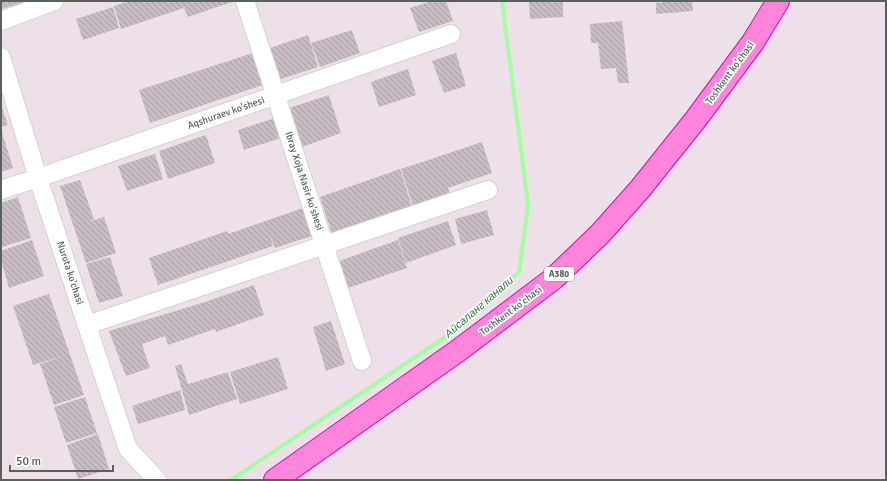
<svg xmlns="http://www.w3.org/2000/svg" width="887" height="481" viewBox="0 0 887 481" font-family="Signika,sans-serif">
<defs>
<pattern id="building-back-hatch" width="6" height="6" patternUnits="userSpaceOnUse"><rect width="6" height="6" fill="#c8bdc5"/><path d="M-1 5l2 2M0 0l6 6M5-1l2 2" fill="none" stroke="#a59da3"/></pattern>
</defs>
<rect width="100%" height="100%" fill="#ede0e9"/>
<g fill="none" stroke-linecap="round" stroke-linejoin="round">
<path stroke="#9fff9e" stroke-width="4" d="M 231,480 L 456,330 L 519,272 L 528,205 L 502,1"/>
</g>
<g fill="url(#building-back-hatch)">
<path d="M 1,1 L 23,1 L 23,3 L 1,9 Z"/>
<path d="M 129,1 L 235,1 L 188,17 L 184,8 L 121,29 L 114,6 Z"/>
<path d="M 432,1 L 446,1 L 453,21 L 419,32 L 410,8 Z"/>
<path d="M 529,1 L 563,1 L 563,17 L 530,19 Z"/>
<path d="M 662,1 L 692,1 L 693,11 L 656,14 L 656,3 L 663,3 Z"/>
<path d="M 113,7 L 119,28 L 83,40 L 76,19 Z"/>
<path d="M 622,21 L 629,83 L 618,83 L 616,68 L 601,69 L 598,43 L 591,43 L 590,24 Z"/>
<path d="M 352,30 L 360,53 L 320,67 L 311,43 Z"/>
<path d="M 308,35 L 318,67 L 281,79 L 270,48 Z"/>
<path d="M 256,52 L 266,84 L 150,123 L 139,90 Z"/>
<path d="M 456,53 L 466,86 L 444,93 L 432,61 Z"/>
<path d="M 408,69 L 416,95 L 379,107 L 371,82 Z"/>
<path d="M 329,95 L 341,133 L 302,147 L 289,108 Z"/>
<path d="M 1,105 L 8,125 L 1,127 Z"/>
<path d="M 278,117 L 284,137 L 244,150 L 238,130 Z"/>
<path d="M 1,129 L 13,168 L 1,172 Z"/>
<path d="M 206,135 L 215,163 L 168,179 L 159,151 Z"/>
<path d="M 482,142 L 492,173 L 448,188 L 450,194 L 413,206 L 401,169 Z"/>
<path d="M 155,154 L 163,179 L 127,191 L 118,166 Z"/>
<path d="M 400,169 L 412,207 L 332,234 L 320,197 Z"/>
<path d="M 80,180 L 94,219 L 88,222 L 104,217 L 116,253 L 86,263 L 60,186 Z"/>
<path d="M 18,197 L 31,238 L 2,247 L 1,243 L 1,203 Z"/>
<path d="M 306,207 L 315,235 L 275,248 L 270,235 L 273,246 L 158,285 L 149,258 L 227,231 L 228,234 Z"/>
<path d="M 487,210 L 494,235 L 461,244 L 455,219 Z"/>
<path d="M 448,221 L 456,245 L 406,263 L 398,238 Z"/>
<path d="M 32,240 L 44,276 L 9,288 L 1,260 L 1,251 Z"/>
<path d="M 398,240 L 407,268 L 348,288 L 339,261 Z"/>
<path d="M 110,257 L 123,296 L 99,303 L 86,264 Z"/>
<path d="M 254,285 L 264,315 L 216,332 L 215,329 L 168,345 L 165,336 L 142,344 L 150,368 L 126,376 L 109,331 L 205,302 Z"/>
<path d="M 49,294 L 84,395 L 54,405 L 40,364 L 67,355 L 33,365 L 13,306 Z"/>
<path d="M 331,321 L 345,364 L 326,371 L 313,327 Z"/>
<path d="M 278,357 L 288,389 L 240,404 L 230,372 Z"/>
<path d="M 181,364 L 188,384 L 228,372 L 237,399 L 189,415 L 175,366 Z"/>
<path d="M 180,390 L 185,410 L 138,424 L 132,406 Z"/>
<path d="M 85,397 L 97,433 L 66,443 L 54,407 Z"/>
<path d="M 98,434 L 109,469 L 78,479 L 67,445 Z"/>
</g>
<g fill="none" stroke-linecap="round" stroke-linejoin="round">
<g stroke="#ced6d0" stroke-width="20">
<g id="minor">
<path d="M 245,1 L 362,361"/>
<path d="M 1,21 L 54,1"/>
<path d="M 1,57 L 38,178 L 128,449 L 157,480"/>
<path d="M 1,190 L 38,178 L 451,34"/>
<path d="M 87,325 L 488,190"/>
</g>
</g>
<g stroke="#ed00b3" stroke-width="24">
<path id="highway" d="M 275,480 L 459,350 L 553,279 L 600,234 L 640,189 L 696,119 L 753,42 L 778,1"/>
</g>
<use href="#minor" stroke="#fff" stroke-width="18"/>
<use href="#highway" stroke="#ff85da" stroke-width="22"/>
</g>
<g text-anchor="middle" dominant-baseline="central" stroke-width="3.5" stroke-linejoin="round" paint-order="stroke">
<rect fill="#fff" stroke="#8b918c" stroke-width="1" x="544" y="267" width="30" height="14" rx="3"/>
<g font-size="9" font-weight="bold" fill="#59625a">
<text x="559" y="274">A380</text>
</g>
<g font-size="10" fill="#59625a" stroke="#fff">
<text transform="translate(730 73) rotate(-54)">Toshkent ko'chasi</text>
<text transform="translate(226 113) rotate(-19)">Aqshuraev ko'shesi</text>
<text transform="translate(304 181) rotate(72)">Ibray Xoja Nasir ko'shesi</text>
<text transform="translate(70 273) rotate(72)">Nurota ko'chasi</text>
<text transform="translate(511 311) rotate(-37)">Toshkent ko'chasi</text>
</g>
<g font-size="11" font-style="italic" fill="#2e8635" stroke="#fff">
<text transform="translate(479 307) rotate(-41)">Айсаланг канали</text>
</g>
</g>
<rect width="887" height="481" fill="none" stroke="#59625a" stroke-width="4"/>
<path d="M10 465v6h103v-6" fill="none" stroke="#59625a" stroke-width="2"/>
<text x="16" y="465" font-size="12" fill="#59625a" stroke="#ffffff" stroke-width="3" paint-order="stroke">50 m</text>
</svg>
